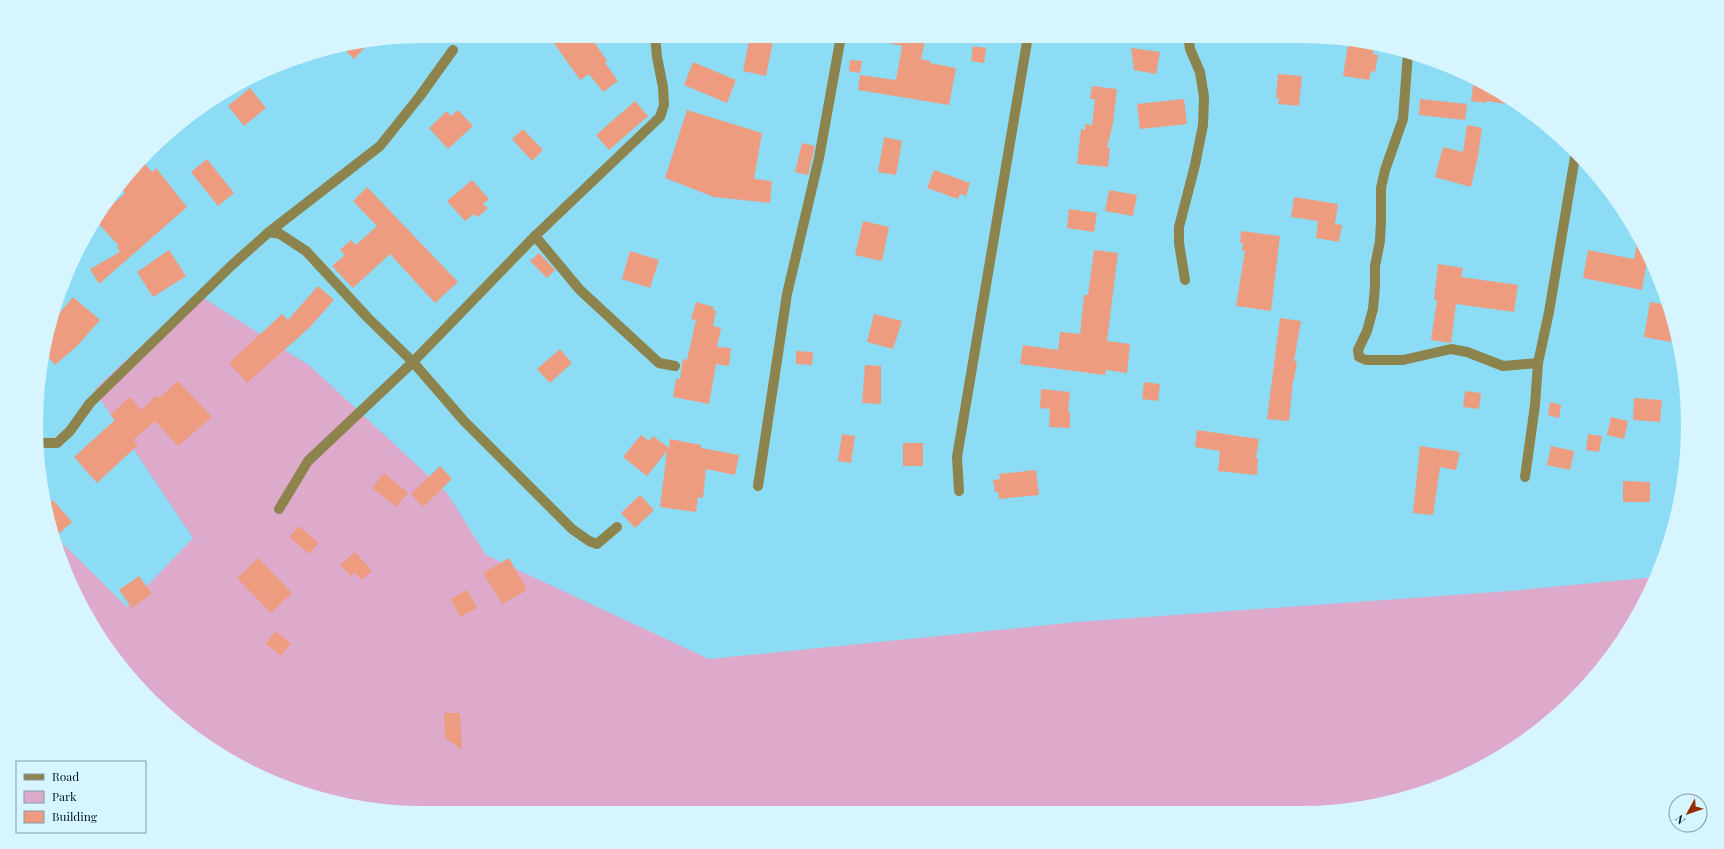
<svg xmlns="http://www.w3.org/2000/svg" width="1724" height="849" viewBox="0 0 1724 849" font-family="'Playfair Display',serif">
<rect width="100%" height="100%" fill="#8cdcf5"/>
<path fill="#dac" d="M 197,294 L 310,366 L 447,493 L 486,555 L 709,659 L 1077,622 L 1509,591 L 1656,577 L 1608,661 L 1536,733 L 1448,784 L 1350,810 L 424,813 L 348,805 L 276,783 L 209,748 L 150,699 L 76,597 L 53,534 L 127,607 L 193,538 L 94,390 Z"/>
<g fill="#ee9c80">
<path d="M 549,36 L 590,36 L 607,61 L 605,63 L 618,81 L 603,92 L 589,74 L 580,80 Z"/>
<path d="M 750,36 L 773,41 L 766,76 L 743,71 Z"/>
<path d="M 879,36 L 926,36 L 921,59 L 930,61 L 930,63 L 956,68 L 949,105 L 858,90 L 860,75 L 896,80 L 902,46 L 879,41 Z"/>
<path d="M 371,41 L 354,59 L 341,46 L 349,43 Z"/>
<path d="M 1348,44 L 1374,48 L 1373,54 L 1378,55 L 1375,72 L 1371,71 L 1369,80 L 1343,76 Z"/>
<path d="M 973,46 L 986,48 L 984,63 L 971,61 Z"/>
<path d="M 1131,48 L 1160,52 L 1156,74 L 1134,70 Z"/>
<path d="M 850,60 L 862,61 L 860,73 L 849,71 Z"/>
<path d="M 693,62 L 736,80 L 727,103 L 684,85 Z"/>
<path d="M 1278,74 L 1302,76 L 1299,106 L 1278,104 L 1279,98 L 1276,98 Z"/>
<path d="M 1474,79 L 1516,102 L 1521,106 L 1486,101 L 1486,103 L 1471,101 Z"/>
<path d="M 1092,86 L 1117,89 L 1113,123 L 1107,148 L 1110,148 L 1108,167 L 1077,164 L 1081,129 L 1085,130 L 1085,124 L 1092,125 L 1095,99 L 1090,99 Z"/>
<path d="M 250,88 L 266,108 L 244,126 L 228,106 Z"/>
<path d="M 1184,99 L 1187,124 L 1140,129 L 1137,104 Z"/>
<path d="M 1420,99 L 1467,104 L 1465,120 L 1419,115 Z"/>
<path d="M 635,101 L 648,116 L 609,150 L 596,135 Z"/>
<path d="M 458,110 L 473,126 L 448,149 L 429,128 L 447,111 L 451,116 Z"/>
<path d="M 687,110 L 762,133 L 754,179 L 772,181 L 770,203 L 714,197 L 665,178 Z"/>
<path d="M 1467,125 L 1482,128 L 1478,156 L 1471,187 L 1435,177 L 1443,147 L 1463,152 Z"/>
<path d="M 523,129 L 543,150 L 532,161 L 512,139 Z"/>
<path d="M 884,137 L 902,141 L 896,175 L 878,172 Z"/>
<path d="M 802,143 L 815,146 L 808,175 L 795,172 Z"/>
<path d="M 207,159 L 234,193 L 218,206 L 191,172 Z"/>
<path d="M 144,163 L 152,172 L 156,168 L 187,207 L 99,284 L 90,269 L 120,252 L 117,247 L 119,246 L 95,220 L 125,193 L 121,188 Z"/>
<path d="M 934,170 L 970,183 L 966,196 L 960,194 L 958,199 L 927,188 Z"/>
<path d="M 472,180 L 489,199 L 483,204 L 488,208 L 478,217 L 474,214 L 465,221 L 447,201 Z"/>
<path d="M 367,187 L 458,282 L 435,303 L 390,254 L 353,288 L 332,266 L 345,255 L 340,250 L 351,240 L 356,245 L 377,226 L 353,201 Z"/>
<path d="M 1109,190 L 1137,195 L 1133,216 L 1105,211 Z"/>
<path d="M 1294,197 L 1338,204 L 1335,224 L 1342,225 L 1339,242 L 1316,238 L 1318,221 L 1291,217 Z"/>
<path d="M 1069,209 L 1097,213 L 1094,232 L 1067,228 Z"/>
<path d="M 863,221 L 889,227 L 882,261 L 855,255 Z"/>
<path d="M 1241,231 L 1280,236 L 1271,311 L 1236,306 L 1245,251 L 1242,251 L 1243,243 L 1240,243 Z"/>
<path d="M 1638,238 L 1648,256 L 1642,290 L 1583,278 L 1588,250 L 1634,259 Z"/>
<path d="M 169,250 L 186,276 L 153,297 L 137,272 Z"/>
<path d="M 1094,250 L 1118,253 L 1107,341 L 1130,344 L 1127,373 L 1106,370 L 1105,375 L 1020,364 L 1023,345 L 1058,350 L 1060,332 L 1080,334 L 1084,295 L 1088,295 Z"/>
<path d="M 630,251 L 659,260 L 650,288 L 622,279 Z"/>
<path d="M 539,253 L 555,270 L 547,278 L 530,261 Z"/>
<path d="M 1438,264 L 1463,268 L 1461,277 L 1518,285 L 1514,312 L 1456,304 L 1451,343 L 1431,340 L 1437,300 L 1434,300 Z"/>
<path d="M 318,286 L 334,300 L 309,328 L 247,383 L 229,363 L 282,314 L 288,320 Z"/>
<path d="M 73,297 L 100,320 L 78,345 L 55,365 L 43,351 L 44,348 L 52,322 Z"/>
<path d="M 696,302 L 714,307 L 713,310 L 716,311 L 713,326 L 721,328 L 717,347 L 731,348 L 729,366 L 716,364 L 709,404 L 673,397 L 676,379 L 680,379 L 683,359 L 687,360 L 696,320 L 691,319 Z"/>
<path d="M 1650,302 L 1667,305 L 1673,326 L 1671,342 L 1644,337 Z"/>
<path d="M 874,314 L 902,321 L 893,349 L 867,342 Z"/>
<path d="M 1280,318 L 1301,321 L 1294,361 L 1297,361 L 1294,380 L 1293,380 L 1289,421 L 1267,419 Z"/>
<path d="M 560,349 L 572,363 L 550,383 L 537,369 Z"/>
<path d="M 796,351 L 813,352 L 812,365 L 796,364 Z"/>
<path d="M 865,365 L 881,366 L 881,404 L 862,403 Z"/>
<path d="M 178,381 L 212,417 L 178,446 L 155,421 L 133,440 L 138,445 L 97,483 L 74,457 L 115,420 L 110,415 L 130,397 L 141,410 L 157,395 L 159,398 Z"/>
<path d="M 1144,382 L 1160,384 L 1158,401 L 1142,399 Z"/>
<path d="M 1041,389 L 1070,392 L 1068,412 L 1070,412 L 1070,428 L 1049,427 L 1050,409 L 1040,408 Z"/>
<path d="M 1465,391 L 1481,393 L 1479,409 L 1463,407 Z"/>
<path d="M 1634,398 L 1662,400 L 1660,422 L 1633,420 Z"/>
<path d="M 1550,402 L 1561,405 L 1559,418 L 1548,415 Z"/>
<path d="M 1611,417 L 1628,421 L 1624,439 L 1607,435 Z"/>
<path d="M 1197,430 L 1259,439 L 1256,458 L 1258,458 L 1257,475 L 1218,471 L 1220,451 L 1195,447 Z"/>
<path d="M 842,434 L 855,436 L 851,463 L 838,461 Z"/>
<path d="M 1588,434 L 1602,436 L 1599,452 L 1586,450 Z"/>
<path d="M 641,435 L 649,441 L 653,436 L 669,448 L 670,439 L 701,445 L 701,448 L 739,455 L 735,475 L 706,469 L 703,498 L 698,497 L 696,512 L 660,507 L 667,451 L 647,476 L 623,457 Z"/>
<rect x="903" y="443" width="20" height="23"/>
<path d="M 1420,446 L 1460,452 L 1456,470 L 1440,467 L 1433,515 L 1413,513 Z"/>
<path d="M 1551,446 L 1574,451 L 1570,470 L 1547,465 Z"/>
<path d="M 440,466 L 452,479 L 423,507 L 411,494 Z"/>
<path d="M 1036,470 L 1039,495 L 999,499 L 998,492 L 995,492 L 993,480 L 1000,479 L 999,474 Z"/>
<path d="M 384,473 L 408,493 L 396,507 L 372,488 Z"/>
<path d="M 1623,481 L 1650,482 L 1650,502 L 1623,502 Z"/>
<path d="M 640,495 L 654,510 L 635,528 L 621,513 Z"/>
<path d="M 53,500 L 72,522 L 54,538 L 49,525 L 46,507 Z"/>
<path d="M 299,526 L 319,543 L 309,554 L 289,537 Z"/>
<path d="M 355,552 L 372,571 L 362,580 L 355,573 L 351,576 L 340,565 Z"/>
<path d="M 258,558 L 292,593 L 271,613 L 237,578 Z"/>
<path d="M 509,558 L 527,590 L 502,604 L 483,573 Z"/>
<path d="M 139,576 L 152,594 L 132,608 L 119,590 Z"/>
<path d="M 467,590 L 477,608 L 460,617 L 451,599 Z"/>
<path d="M 275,631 L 291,643 L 281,656 L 266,644 Z"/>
<path d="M 444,713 L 460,713 L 462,750 L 445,738 Z"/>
</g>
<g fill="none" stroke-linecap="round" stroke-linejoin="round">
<g stroke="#8d834c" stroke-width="10">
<path d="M 1408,53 L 1403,119 L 1385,170 L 1381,188 L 1381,221 L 1380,241 L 1375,266 L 1375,287 L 1373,309 L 1367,331 L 1358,350 L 1359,357 L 1366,360 L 1403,360 L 1451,349 L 1467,352 L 1503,366 L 1538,363"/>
<path d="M 269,232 L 280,234 L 306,251 L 368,318 L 413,362 L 464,421 L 572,529 L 589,541 L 597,544 L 617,527"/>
<path d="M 535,236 L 580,290 L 659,363 L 675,366"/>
<path d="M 1185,280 L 1179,243 L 1179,227 L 1195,165 L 1203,125 L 1204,97 L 1200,72 L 1190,49 L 1188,36"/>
<path d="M 40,443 L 57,443 L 70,431 L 90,403 L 232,265 L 269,232 L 380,146 L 420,96 L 453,50"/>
<path d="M 1525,477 L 1535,405 L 1538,363 L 1549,312 L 1576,151"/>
<path d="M 758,486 L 787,294 L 819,158 L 841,36"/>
<path d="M 959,491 L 957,457 L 1028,36"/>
<path d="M 279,509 L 308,461 L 413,362 L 535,236 L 660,117 L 664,105 L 663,87 L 657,57 L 655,36"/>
</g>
</g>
<path d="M0 0H1724V849H0ZM424 43H1300A381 381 0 0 1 1681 424V425A381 381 0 0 1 1300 806H424A381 381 0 0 1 43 425V424A381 381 0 0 1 424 43Z" fill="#d7f5ff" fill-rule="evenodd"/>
<rect x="16" y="761" width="130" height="72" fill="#d7f5ff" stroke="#819da6"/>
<rect x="24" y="774" width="20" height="6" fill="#8d834c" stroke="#819da6"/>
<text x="52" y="781" font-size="12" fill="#011a21">Road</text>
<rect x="24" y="791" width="20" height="12" fill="#ddaacc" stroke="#819da6"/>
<text x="52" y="801" font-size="12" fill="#011a21">Park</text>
<rect x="24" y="811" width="20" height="12" fill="#ee9c80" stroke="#819da6"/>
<text x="52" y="821" font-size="12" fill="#011a21">Building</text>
<g transform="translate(1688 813) rotate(230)"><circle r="19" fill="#d7f5ff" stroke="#819da6"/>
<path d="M0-3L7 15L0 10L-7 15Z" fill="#942e00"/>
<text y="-6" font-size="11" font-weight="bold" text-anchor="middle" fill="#011a21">N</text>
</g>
</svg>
